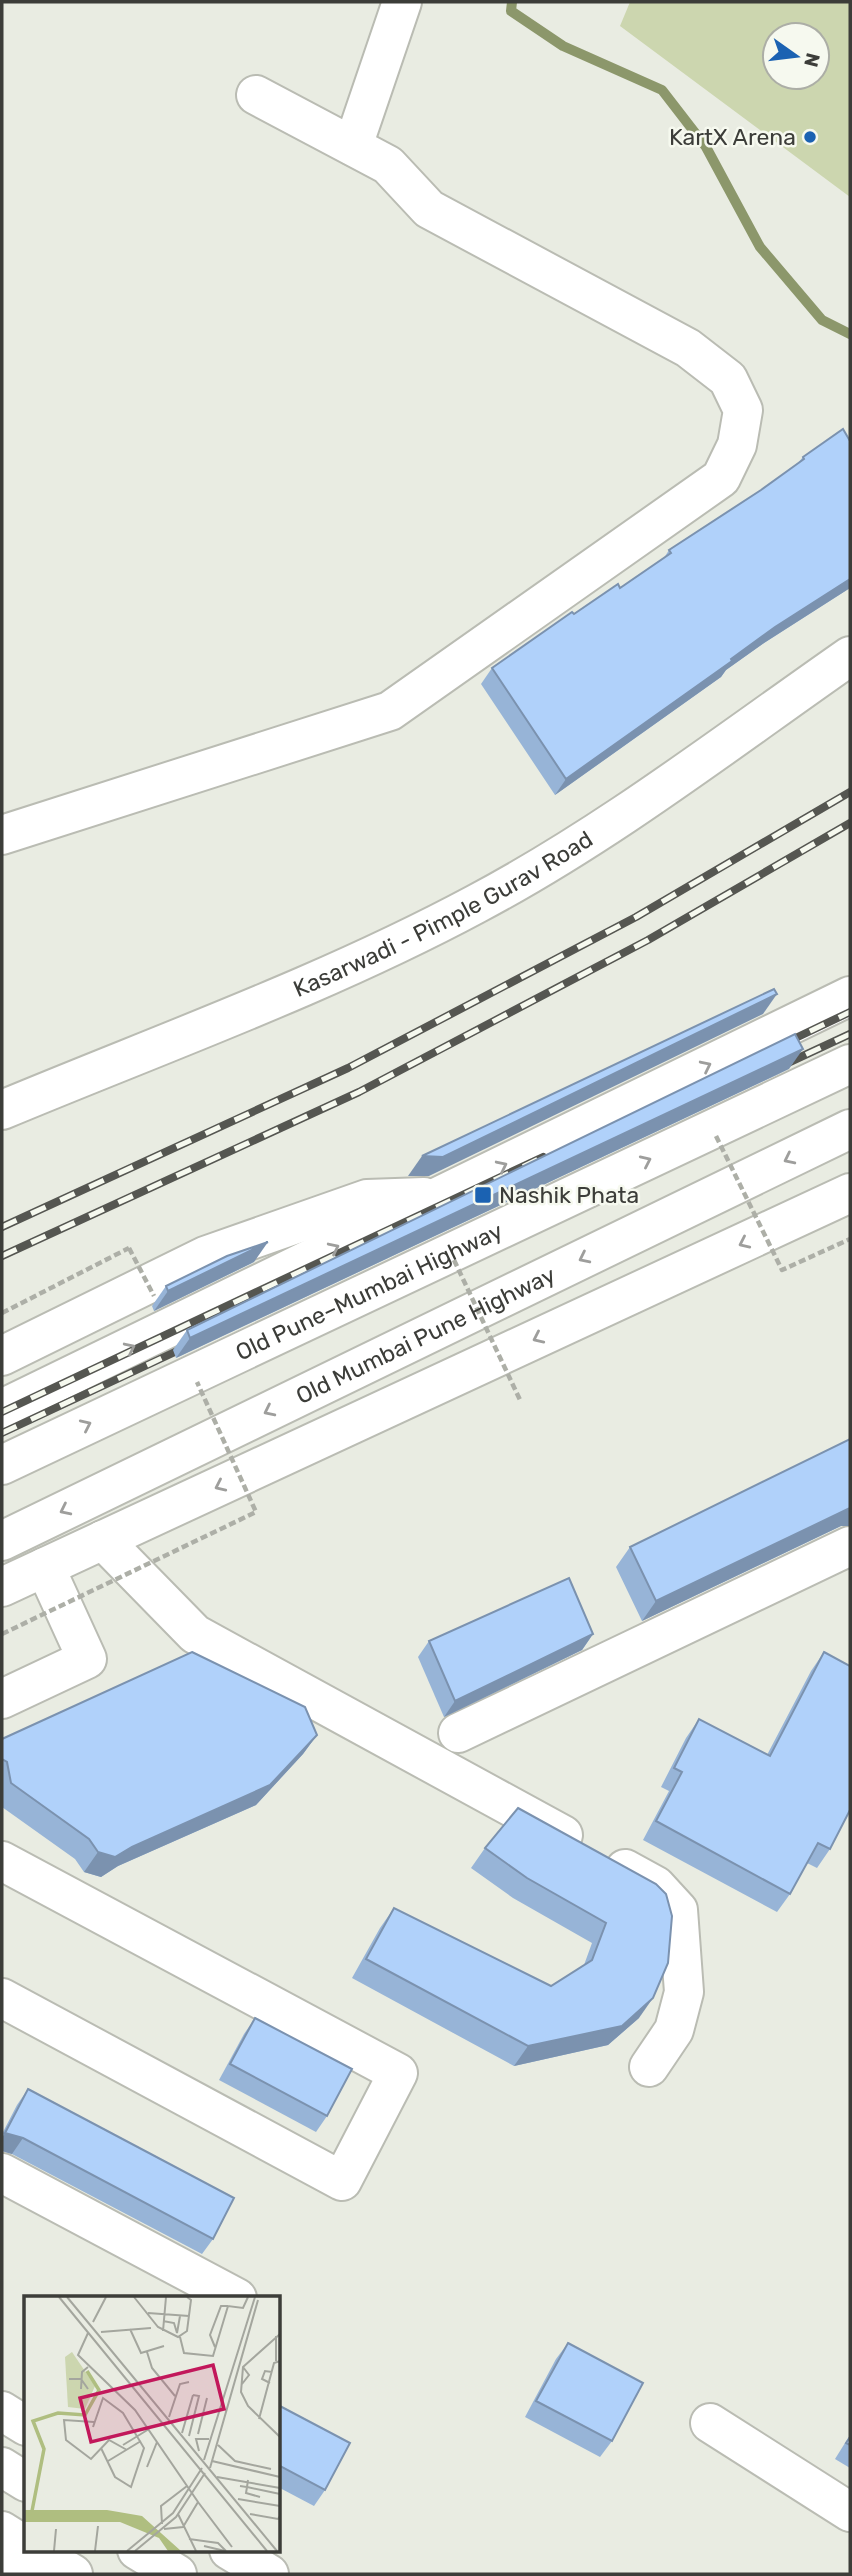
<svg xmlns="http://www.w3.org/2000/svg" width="852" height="2576" viewBox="0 0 852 2576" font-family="Rubik,sans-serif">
<rect width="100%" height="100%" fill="#e9ece2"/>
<path fill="#ccd6af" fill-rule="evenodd" d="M 630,2 L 850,2 L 850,197 L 620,26 ZM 775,35 L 817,35 L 817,77 L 775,77 Z"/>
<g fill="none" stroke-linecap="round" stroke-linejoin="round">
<path stroke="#8c976b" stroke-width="10" d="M 512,2 L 511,11 L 563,46 L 662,90 L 706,147 L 760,247 L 822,320 L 850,334"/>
<g stroke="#babcb3" stroke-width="42">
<g id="minor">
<path d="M 353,146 L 402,2"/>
<path d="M 2,835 L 390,711 L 721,478 L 737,445 L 743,410 L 728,379 L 688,348 L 429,209 L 388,165 L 256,95"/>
<path d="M 103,1540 L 195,1634 L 563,1835"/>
<path d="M 2,1699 L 87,1659 L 45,1567"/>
<path d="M 458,1733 L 850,1546"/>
<path d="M 2,1861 L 398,2073 L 342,2181 L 2,1998"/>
<path d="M 625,1869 L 656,1886 L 678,1910 L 684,1992 L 674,2030 L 649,2067"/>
<path d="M 2,2173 L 237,2298"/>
<path d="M 710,2423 L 850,2512"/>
<path d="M 2,2558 L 29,2574"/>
</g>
</g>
<g stroke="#babcb3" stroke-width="42">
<g id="major">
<path id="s1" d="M 2,1110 C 160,1044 325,985 476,904 C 608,834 728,741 850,656"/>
<path d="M 2,1356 L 205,1256 L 367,1199 L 424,1197"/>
<path d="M 2,1409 L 850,996"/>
<path d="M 2,1587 L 850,1193"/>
<path d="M 2,2531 L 26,2546"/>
<path d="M 33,2550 L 73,2574"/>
</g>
</g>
<g stroke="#babcb3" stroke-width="42">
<g id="highway">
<path id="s2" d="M 2,1465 L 850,1064"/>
<path id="s3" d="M 2,1541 L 850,1129"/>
<path d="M 2,2411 L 26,2426"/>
<path d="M 2,2467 L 26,2482"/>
<path d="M 137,2550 L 177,2574"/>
<path d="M 229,2550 L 269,2574"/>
</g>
</g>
<path stroke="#adafa7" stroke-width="4.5" stroke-dasharray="7 3.5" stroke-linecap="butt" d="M 2,1313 L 129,1248"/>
<use href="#minor" stroke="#fff" stroke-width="38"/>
<use href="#major" stroke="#fff" stroke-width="38"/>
<use href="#highway" stroke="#fff" stroke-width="38"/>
<g stroke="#555651" stroke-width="8">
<g id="rail">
<path d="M 781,1045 L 850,1012"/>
<path d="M 777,1068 L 850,1034"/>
<path d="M 2,1227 L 348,1068 L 636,917 L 850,792"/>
<path d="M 2,1256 L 359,1092 L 648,940 L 850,823"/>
<path d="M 2,1412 L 543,1157"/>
<path d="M 2,1433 L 192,1344"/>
</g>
</g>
<use href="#rail" stroke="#f6f9ef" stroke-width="5" stroke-dasharray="16" stroke-linecap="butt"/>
<g stroke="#adafa7" stroke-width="4.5" stroke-dasharray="7 3.5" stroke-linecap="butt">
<path d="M 716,1136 L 782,1270 L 850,1239"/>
<path d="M 129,1248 L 154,1296"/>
<path d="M 454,1260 L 521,1402"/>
<path d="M 2,1634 L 256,1512 L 197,1382"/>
</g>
</g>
<g fill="#97b4d7">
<path d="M 850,441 L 850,588 L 764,643 L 726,670 L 721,677 L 555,795 L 481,684 L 492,668 L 574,614 L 620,588 L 664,558 L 669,550 L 761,490 L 797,464 L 803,457 Z"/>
<path d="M 789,1069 L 176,1358 L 173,1350 L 187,1330 Z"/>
<path d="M 254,1262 L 154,1311 L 152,1306 L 166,1286 Z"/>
<path d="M 850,1440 L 850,1526 L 841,1526 L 642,1621 L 616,1567 L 630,1547 Z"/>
<path d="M 593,1634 L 582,1650 L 444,1717 L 418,1657 L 429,1641 Z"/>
<path d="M 824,1652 L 830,1849 L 817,1868 L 807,1863 L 790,1894 L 777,1912 L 643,1840 L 669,1791 L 661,1787 L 686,1738 L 699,1719 L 767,1755 L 811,1671 Z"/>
<path d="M 317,1735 L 303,1754 L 256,1805 L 118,1866 L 101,1877 L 84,1872 L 75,1859 L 2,1807 L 2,1739 Z"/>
<path d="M 485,1848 L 656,1884 L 639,2018 L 608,2045 L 514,2066 L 352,1978 L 380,1928 L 394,1908 L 551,1986 L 584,1965 L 592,1943 L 513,1898 L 471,1868 Z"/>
<path d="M 255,2018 L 327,2116 L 316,2132 L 219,2080 L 244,2034 Z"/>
<path d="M 28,2089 L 213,2239 L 202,2254 L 12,2154 L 2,2151 L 2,2134 L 17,2105 Z"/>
<path d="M 568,2343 L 612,2441 L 600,2457 L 525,2417 L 556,2359 Z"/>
<path d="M 278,2405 L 325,2490 L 314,2506 L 278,2487 Z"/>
<path d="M 850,2435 L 850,2468 L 835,2459 Z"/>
</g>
<g fill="#7b92af">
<path d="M 850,579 L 850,588 L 764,643 L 726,670 L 721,677 L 555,795 L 566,779 L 775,627 Z"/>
<path d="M 777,994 L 763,1014 L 429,1176 L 408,1176 L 422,1156 Z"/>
<path d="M 803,1049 L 789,1069 L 176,1358 L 190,1338 Z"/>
<path d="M 268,1242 L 254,1262 L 154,1311 L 168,1291 Z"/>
<path d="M 850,1508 L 850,1526 L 841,1526 L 642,1621 L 656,1601 Z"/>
<path d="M 593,1634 L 582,1650 L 444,1717 L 455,1701 Z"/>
<path d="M 317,1735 L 303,1754 L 256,1805 L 118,1866 L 101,1877 L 84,1872 L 98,1852 Z"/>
<path d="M 653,1998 L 639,2018 L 608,2045 L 514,2066 L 528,2046 Z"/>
<path d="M 5,2133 L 23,2138 L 12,2154 L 2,2151 L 2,2138 Z"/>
</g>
<g fill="#b0d1fa" stroke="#7b92af" stroke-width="2">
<path d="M 843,429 L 850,441 L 850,579 L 775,627 L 731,659 L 732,661 L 566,779 L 492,668 L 572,612 L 574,614 L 618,584 L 620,588 L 671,553 L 669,550 L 761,490 L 804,459 L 803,457 Z"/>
<path d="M 774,989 L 777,994 L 443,1157 L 422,1156 Z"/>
<path d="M 795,1034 L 803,1049 L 190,1338 L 187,1330 Z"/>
<path d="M 268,1242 L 168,1291 L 166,1286 L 227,1256 Z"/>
<path d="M 850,1439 L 850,1508 L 656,1601 L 630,1547 Z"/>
<path d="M 569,1578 L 593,1634 L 455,1701 L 429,1641 Z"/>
<path d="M 192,1652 L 305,1707 L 317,1735 L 270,1785 L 132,1847 L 115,1857 L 98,1852 L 89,1839 L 11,1783 L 7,1762 L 2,1759 L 2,1739 Z"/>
<path d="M 824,1652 L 850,1666 L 850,1810 L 830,1849 L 818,1843 L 790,1894 L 656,1821 L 682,1772 L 674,1768 L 699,1719 L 770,1756 Z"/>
<path d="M 518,1808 L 656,1884 L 666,1894 L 672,1916 L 668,1963 L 653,1998 L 622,2026 L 528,2046 L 366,1959 L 394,1908 L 551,1986 L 592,1960 L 606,1923 L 527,1878 L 485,1848 Z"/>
<path d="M 255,2018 L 352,2069 L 327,2116 L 230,2064 Z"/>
<path d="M 28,2089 L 234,2198 L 213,2239 L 23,2138 L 5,2133 Z"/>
<path d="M 568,2343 L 643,2383 L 612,2441 L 536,2401 Z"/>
<path d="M 278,2405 L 350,2443 L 325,2490 L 278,2465 Z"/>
<path d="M 850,2437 L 850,2445 L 846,2443 Z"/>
</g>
<defs><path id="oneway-chevron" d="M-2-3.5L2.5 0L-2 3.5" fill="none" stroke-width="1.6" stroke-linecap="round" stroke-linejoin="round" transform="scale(1.75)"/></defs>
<g stroke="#9e9e9c">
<use href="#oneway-chevron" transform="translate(706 1066) rotate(-26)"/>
<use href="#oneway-chevron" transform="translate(789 1159) rotate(154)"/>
<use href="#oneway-chevron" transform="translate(646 1161) rotate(-25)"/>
<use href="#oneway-chevron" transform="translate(502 1166) rotate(-26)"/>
<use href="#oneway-chevron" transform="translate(744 1243) rotate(155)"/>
<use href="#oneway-chevron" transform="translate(334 1248) rotate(-26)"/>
<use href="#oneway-chevron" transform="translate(584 1258) rotate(154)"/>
<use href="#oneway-chevron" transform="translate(538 1338) rotate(155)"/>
<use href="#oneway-chevron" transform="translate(130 1348) rotate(-26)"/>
<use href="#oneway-chevron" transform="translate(269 1411) rotate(154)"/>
<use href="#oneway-chevron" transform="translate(86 1425) rotate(-25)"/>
<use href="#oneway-chevron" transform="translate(220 1486) rotate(155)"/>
<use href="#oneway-chevron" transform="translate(65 1510) rotate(154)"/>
</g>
<g fill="#1b62b2" stroke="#f6f9ef" stroke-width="2.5">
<circle cx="810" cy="137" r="7"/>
<rect x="474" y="1186" width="18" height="18" rx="3.5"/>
</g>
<g text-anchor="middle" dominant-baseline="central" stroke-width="5" stroke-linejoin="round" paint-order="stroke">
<g font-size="23" fill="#3c3d39" stroke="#f6f9ef" text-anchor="end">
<text x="796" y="137">KartX Arena</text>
<text x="499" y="1195" text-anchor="start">Nashik Phata</text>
</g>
<g font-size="23" fill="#3c3d39" stroke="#f6f9ef">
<text stroke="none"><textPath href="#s1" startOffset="483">Kasarwadi - Pimple Gurav Road</textPath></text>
<text stroke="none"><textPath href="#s2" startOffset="406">Old Pune–Mumbai Highway</textPath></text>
<text stroke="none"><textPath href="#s3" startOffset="471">Old Mumbai Pune Highway</textPath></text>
</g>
</g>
<g transform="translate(24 2296)">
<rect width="256" height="256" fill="#e9ece2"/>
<path d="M 48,56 L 71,90 L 61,113 L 44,111 L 41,61 Z" fill="#ccd6af"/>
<path d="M 0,214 L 83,214 L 118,220 L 157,255 L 144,255 L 135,242 L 96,226 L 0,226 Z" fill="#afbe80"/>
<path fill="none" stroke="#afbe80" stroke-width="3.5" d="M 8,215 L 20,153 L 9,125 L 34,117 L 61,119 L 75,94 L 63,75"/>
<path fill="none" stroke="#a4a69e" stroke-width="2" d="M 35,1 L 243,255M 43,1 L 253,255M 110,1 L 134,31 L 154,41 L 163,35 L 167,4 L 163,1M 124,17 L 165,20M 139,25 L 150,27 L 153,37 L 156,20M 69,26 L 82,1M 106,33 L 117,57 L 140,50M 139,35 L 142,1M 77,36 L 127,32M 64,37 L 54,59 L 111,114 L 174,206 L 159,231 L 140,233M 256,38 L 219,71 L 217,96 L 224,110 L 256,141M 252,40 L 252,65M 156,41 L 160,57 L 189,60 L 204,10 L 219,12 L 224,1M 191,51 L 186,39 L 197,10 L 204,10M 123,56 L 128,72 L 151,100M 45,83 L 57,83 L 64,93M 246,87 L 238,83 L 241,75 L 248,76M 218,88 L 225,79 L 219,71M 57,93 L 58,76 L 64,71M 145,121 L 156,88 L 165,86M 235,123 L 250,67 L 256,65M 70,126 L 40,124 L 42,144 L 67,163 L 85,144 L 103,154M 69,131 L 79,102 L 99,117 L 120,152 L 107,191 L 91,181 L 77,152M 158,137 L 169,99M 174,138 L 183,102M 165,140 L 175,100 L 169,99M 99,149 L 125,133M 194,149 L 211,165 L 247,173M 175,155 L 172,143 L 185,143M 180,164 L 231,1M 84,165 L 117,145M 188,165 L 256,181M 123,171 L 133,146M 186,172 L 234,4M 193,181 L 256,192M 224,184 L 223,191 L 256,198M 216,190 L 223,191 L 222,197 L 236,201M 214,203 L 256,210M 174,206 L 208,251M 154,218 L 172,255M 226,218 L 254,223 L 256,220M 138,228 L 137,210 L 163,190M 165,243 L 194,247 L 202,255M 180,250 L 201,255M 30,255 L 32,233M 71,255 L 74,230M 103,255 L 149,217 L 178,172M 111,255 L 152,221 L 181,177"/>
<path fill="#c2185b" fill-opacity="0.15" stroke="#c2185b" stroke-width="3.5" d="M 189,69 L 200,113 L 67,146 L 56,102 Z"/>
<rect width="256" height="256" fill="none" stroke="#3c3d39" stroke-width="3.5"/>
</g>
<rect width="852" height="2576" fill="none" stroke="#3c3d39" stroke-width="7"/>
<g transform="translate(796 56) rotate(104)"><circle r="33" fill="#f6f9ef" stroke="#acaea6" stroke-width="2"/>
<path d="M0-5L12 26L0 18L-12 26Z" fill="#1b62b2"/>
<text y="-10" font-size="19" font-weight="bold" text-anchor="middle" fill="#3c3d39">N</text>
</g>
</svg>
